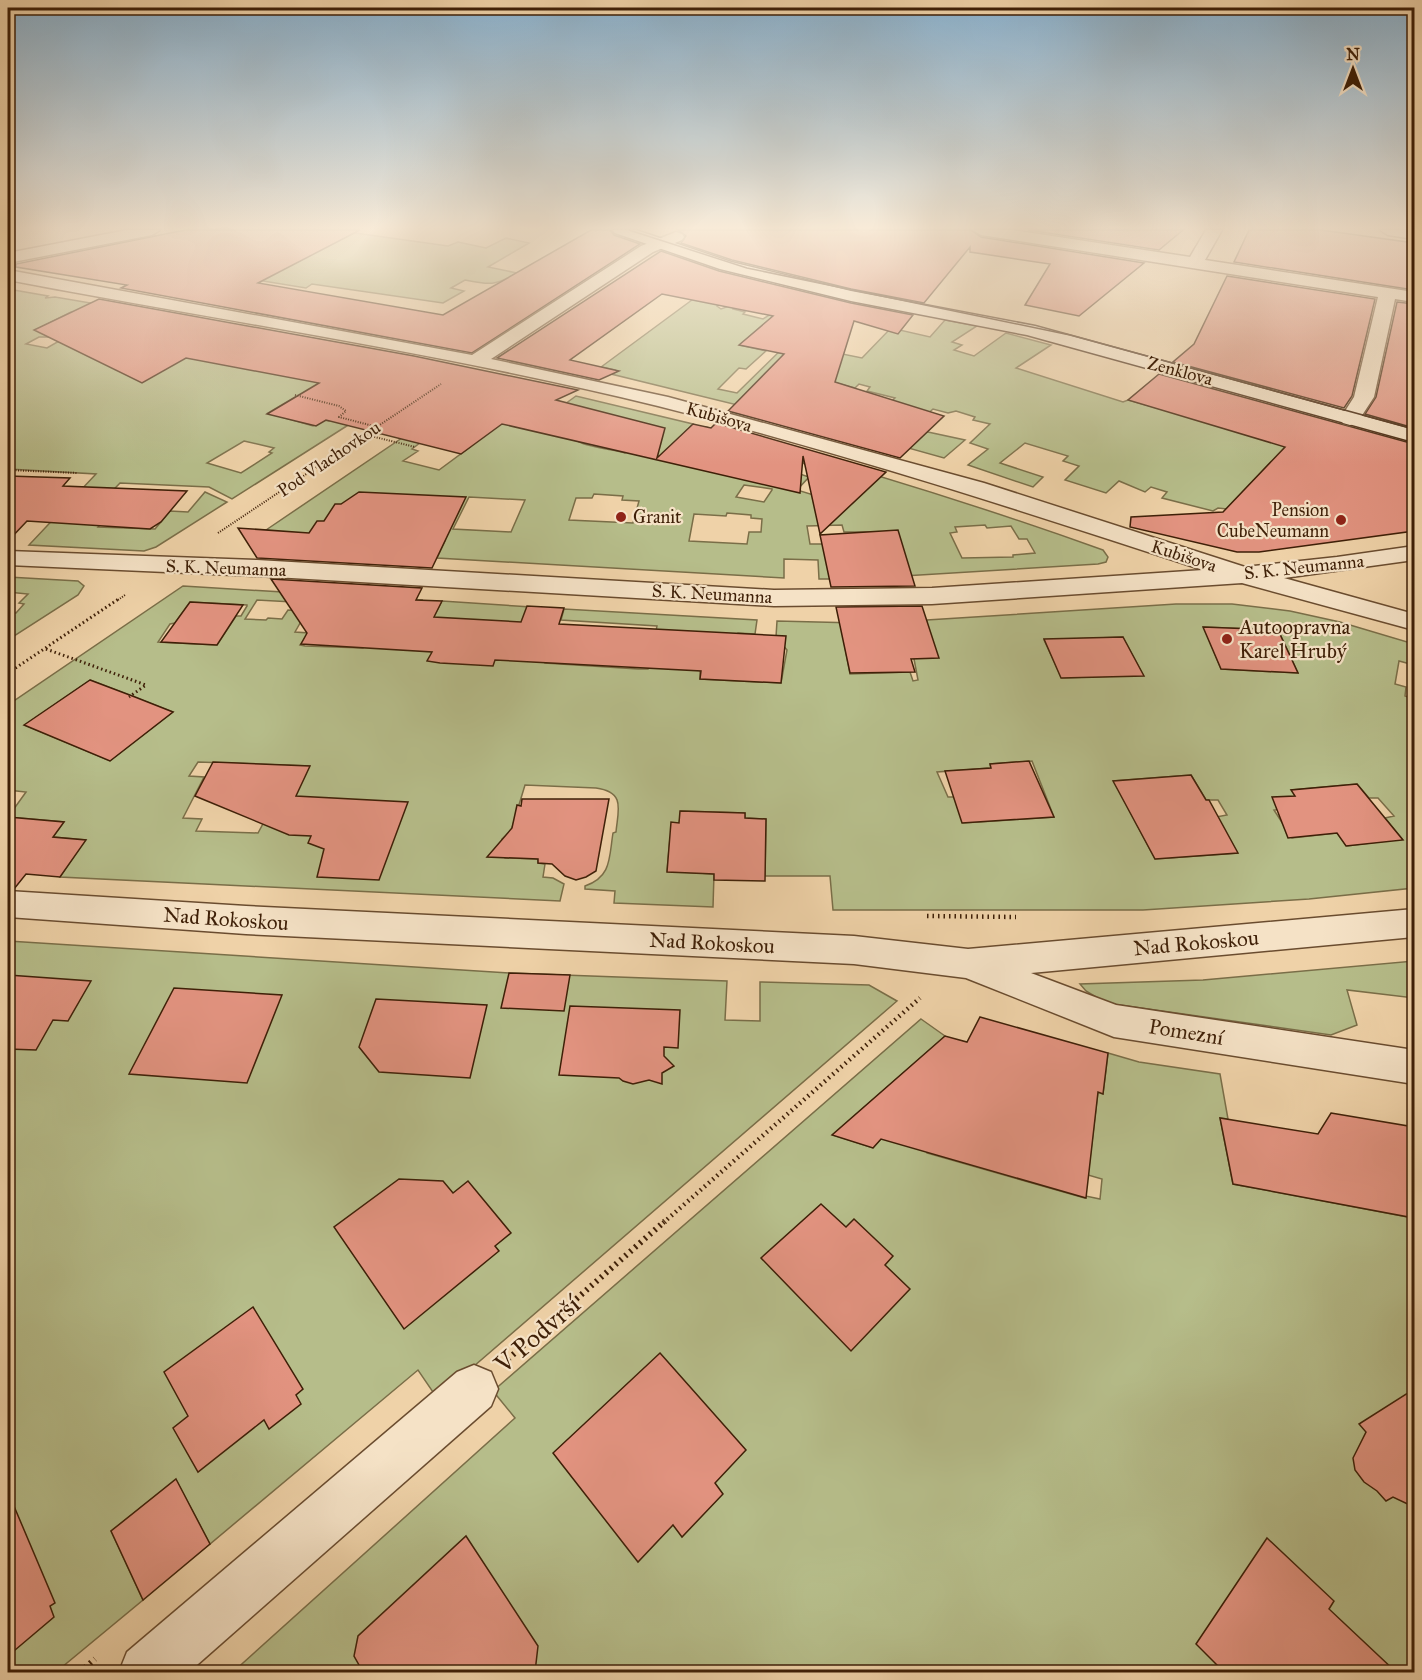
<svg xmlns="http://www.w3.org/2000/svg" width="1422" height="1680" viewBox="0 0 1422 1680" font-family="'IM FELL Great Primer',serif">
<rect width="100%" height="100%" fill="#efd2a8"/>
<filter id="stains"><feTurbulence type="fractalNoise" baseFrequency=".00333" numOctaves="4"/><feColorMatrix values="0 0 0 0 .2 0 0 0 0 .09 0 0 0 0 .02 0 0 0 .5 -.17"/></filter>
<radialGradient id="worn" r=".72"><stop offset=".6" stop-color="#630" stop-opacity="0"/><stop offset="1" stop-color="#630" stop-opacity=".3"/></radialGradient>
<g fill="#b6bd8a" stroke="#7a6e48" stroke-width="1.5" fill-rule="evenodd">
<path d="M 351,230 L 355,233 L 448,246 L 458,242 L 486,248 L 506,238 L 529,243 L 488,267 L 517,273 C 495,286 490,285 465,280 L 451,288 L 464,291 L 443,303 L 312,284 L 306,288 L 127,259 L 114,244 L 129,241 L 143,255 Z"/>
<path d="M 8,289 L 48,296 L 45,298 L 55,297 L 108,306 L 85,315 L 71,312 L 37,329 L 49,337 L 39,337 L 26,344 L 47,348 L 59,341 L 441,366 L 232,499 L 209,487 L 120,483 L 97,507 L 113,509 L 98,527 L 155,529 L 170,511 L 188,512 L 205,492 L 227,502 L 156,547 L 144,551 L 29,545 L 96,474 L 8,469 ZM 295,397 L 334,407 L 338,416 L 329,421 L 323,420 L 313,426 L 268,413 ZM 244,441 L 274,448 L 269,452 L 272,453 L 241,473 L 207,463 Z"/>
<path d="M 696,297 L 720,304 L 717,306 L 721,309 L 735,304 L 733,309 L 745,312 L 743,314 L 763,319 L 771,314 L 774,315 L 740,345 L 766,351 L 746,369 L 739,368 L 718,389 L 737,393 L 788,343 L 862,358 L 891,328 L 930,337 L 945,320 L 977,326 L 952,342 L 962,345 L 954,350 L 974,356 L 1006,333 L 1051,345 L 1016,368 L 1123,402 L 1128,400 L 1214,424 L 1290,442 L 1227,509 L 1218,508 L 1213,511 L 1162,498 L 1167,492 L 1151,487 L 1145,492 L 1119,481 L 1106,493 L 1065,480 L 1079,466 L 1063,461 L 1068,456 L 1025,443 L 1000,463 L 1043,477 L 1033,487 L 968,465 L 988,449 L 970,443 L 990,424 L 973,420 L 975,417 L 956,411 L 948,413 L 933,409 L 914,426 L 928,432 L 965,440 L 944,458 L 858,434 L 895,398 L 867,391 L 870,387 L 859,384 L 855,388 L 833,382 L 848,432 L 611,374 L 615,370 L 602,367 L 597,370 Z"/>
<path d="M 492,377 L 552,402 L 540,422 L 576,396 L 693,424 L 681,436 L 694,439 L 706,427 C 841,463 972,503 1103,550 L 1108,557 L 1106,562 L 1098,564 L 854,579 L 819,579 L 818,560 L 784,559 L 784,578 L 437,558 L 445,541 L 400,556 L 266,530 ZM 429,436 L 470,447 L 439,470 L 403,461 L 418,451 L 412,449 ZM 578,441 L 639,441 L 625,453 C 615,450 582,446 578,441 ZM 807,460 L 846,505 L 797,490 L 809,477 L 794,472 ZM 744,485 L 772,489 L 772,490 L 764,502 L 736,497 ZM 594,494 L 623,496 L 622,500 L 639,501 L 633,523 L 569,520 L 576,498 L 592,498 ZM 469,497 L 525,500 L 511,532 L 453,529 ZM 727,513 L 751,515 L 751,518 L 762,519 L 761,532 L 749,532 L 747,544 L 689,541 L 694,514 L 726,516 ZM 842,525 L 844,532 L 891,532 L 831,544 L 810,544 L 807,526 ZM 985,525 L 987,528 L 1011,526 L 1019,539 L 1027,539 L 1035,553 L 1013,555 L 1013,557 L 962,558 L 950,533 L 957,532 L 955,527 Z"/>
<path d="M 8,577 L 78,581 L 84,586 L 78,595 L 8,640 L 8,613 L 16,613 L 24,604 L 19,603 L 28,594 L 8,592 Z"/>
<path d="M 183,586 L 299,593 L 293,602 L 257,600 L 245,619 L 266,620 L 268,618 L 282,619 L 288,610 L 307,611 L 295,632 L 309,633 L 300,645 L 305,646 L 363,648 L 380,615 L 319,594 L 422,600 L 413,619 L 432,620 L 442,601 L 547,608 L 545,663 L 638,669 L 648,669 L 657,626 L 561,620 L 564,609 L 757,620 L 755,634 L 738,633 L 700,671 L 700,679 L 781,683 L 787,650 L 776,637 L 777,621 L 857,623 L 844,642 L 850,674 L 910,672 L 913,681 L 918,680 L 914,659 L 927,620 L 1176,604 L 1232,604 L 1290,611 L 1340,622 L 1414,644 L 1414,665 L 1399,661 L 1395,684 L 1406,687 L 1405,696 L 1414,699 L 1414,888 L 1309,899 L 1143,910 L 833,910 L 830,876 L 765,876 L 766,819 L 745,818 L 745,813 L 681,811 L 677,837 L 670,838 L 667,871 L 714,874 L 713,907 L 614,903 L 615,891 L 585,889 L 585,886 C 612,877 609,857 613,833 L 616,832 C 618,810 626,792 596,788 L 525,785 L 511,831 L 502,839 L 505,858 L 538,859 L 538,863 L 545,864 L 543,877 L 553,878 L 564,884 L 560,901 L 60,877 L 85,840 L 53,837 L 64,822 L 8,817 L 26,792 L 8,790 L 14,778 L 8,777 L 8,705 ZM 190,602 L 247,605 L 247,606 L 241,616 L 236,616 L 217,645 L 158,642 L 170,624 L 175,623 ZM 1204,627 L 1278,630 L 1298,673 L 1221,669 ZM 1123,637 L 1143,675 L 1062,678 L 1044,640 ZM 90,680 L 173,712 L 110,761 L 25,725 ZM 1032,761 L 1054,817 L 963,823 L 954,797 L 948,797 L 937,772 L 991,768 L 990,764 ZM 198,762 L 309,766 L 264,822 L 258,833 L 196,831 L 202,819 L 183,818 L 204,777 L 189,776 ZM 1191,775 L 1206,800 L 1218,800 L 1227,815 L 1216,817 L 1237,853 L 1155,859 L 1114,781 ZM 1357,784 L 1369,798 L 1378,798 L 1394,816 L 1385,818 L 1402,839 L 1347,846 L 1337,833 L 1292,838 L 1274,810 L 1304,807 L 1292,790 Z"/>
<path d="M 8,941 L 509,973 L 727,981 L 725,1020 L 760,1021 L 760,982 L 869,985 L 897,1001 L 437,1398 L 418,1370 L 210,1544 L 176,1480 L 111,1531 L 143,1600 L 56,1672 L 8,1672 Z"/>
<path d="M 1414,961 L 1414,998 L 1347,990 L 1357,1025 L 1331,1035 L 1106,1003 L 1086,991 L 1080,984 L 1203,980 Z"/>
<path d="M 921,1019 L 945,1036 L 833,1135 L 873,1148 L 881,1139 L 933,1125 L 927,1153 L 1085,1198 L 1086,1196 L 1100,1199 L 1102,1179 L 1088,1175 L 1098,1092 L 1103,1094 L 1108,1053 L 1139,1062 L 1220,1074 L 1228,1119 L 1220,1118 L 1233,1184 L 1408,1217 L 1407,1210 L 1414,1211 L 1414,1672 L 233,1672 L 515,1418 L 493,1391 Z"/>
</g>
<g fill="#e29380" stroke="#3e1f07" stroke-width="1.5">
<path d="M 185,230 L 360,230 L 258,283 L 443,315 L 591,230 L 610,230 L 614,235 L 640,244 L 472,353 L 121,288 L 127,285 L 16,267 L 16,264 Z"/>
<path d="M 678,230 L 971,230 L 981,237 L 1144,263 L 1079,316 L 1025,305 L 1050,264 L 970,252 L 970,247 L 924,303 L 851,289 L 732,260 L 681,243 L 686,236 Z"/>
<path d="M 1028,230 L 1183,230 L 1159,250 Z"/>
<path d="M 1249,230 L 1321,230 L 1414,243 L 1410,274 L 1414,275 L 1414,290 L 1234,262 Z"/>
<path d="M 661,251 L 719,271 L 851,303 L 913,315 L 898,334 L 854,321 L 835,382 L 944,416 L 900,458 L 728,411 L 784,354 L 739,345 L 773,316 L 662,294 L 570,360 L 619,371 L 599,380 L 497,358 Z"/>
<path d="M 1227,276 L 1375,299 L 1352,396 L 1344,408 L 1173,362 L 1194,344 Z"/>
<path d="M 99,299 L 414,356 L 578,390 L 556,400 L 665,428 L 657,458 L 693,424 L 711,428 L 716,423 L 886,472 L 820,534 L 803,456 L 800,493 L 502,424 L 461,454 L 326,420 L 316,426 L 267,414 L 319,383 L 186,358 L 142,383 L 34,330 Z"/>
<path d="M 1397,302 L 1414,304 L 1414,428 L 1365,414 L 1376,397 Z"/>
<path d="M 1159,374 L 1414,444 L 1414,531 L 1259,552 L 1237,552 L 1130,527 L 1131,517 L 1223,512 L 1285,447 L 1128,400 Z"/>
<path d="M 8,476 L 70,478 L 63,486 L 187,491 L 161,522 L 150,529 L 27,521 L 8,541 Z"/>
<path d="M 359,492 L 466,497 L 432,568 L 257,558 L 238,528 L 309,533 L 317,521 L 324,521 L 335,504 L 341,504 Z"/>
<path d="M 898,530 L 915,586 L 831,587 L 820,535 Z"/>
<path d="M 271,579 L 422,588 L 416,600 L 442,601 L 434,617 L 521,622 L 527,606 L 564,608 L 559,624 L 786,636 L 781,683 L 700,679 L 701,671 L 495,660 L 493,666 L 440,663 L 427,661 L 432,652 L 301,644 L 307,633 Z"/>
<path d="M 190,602 L 243,605 L 217,645 L 161,642 Z"/>
<path d="M 922,606 L 939,658 L 911,659 L 915,672 L 850,673 L 836,607 Z"/>
<path d="M 1203,627 L 1278,630 L 1298,673 L 1221,669 Z"/>
<path d="M 1123,637 L 1144,676 L 1061,678 L 1044,639 Z"/>
<path d="M 90,680 L 135,697 L 173,712 L 110,761 L 24,725 Z"/>
<path d="M 1029,761 L 1054,817 L 962,823 L 945,771 L 991,768 L 990,764 Z"/>
<path d="M 213,762 L 310,766 L 296,796 L 408,802 L 379,880 L 317,877 L 324,849 L 308,843 L 311,836 L 289,835 L 195,796 Z"/>
<path d="M 1191,775 L 1206,800 L 1209,800 L 1238,853 L 1155,859 L 1113,781 Z"/>
<path d="M 1357,784 L 1403,840 L 1346,846 L 1337,833 L 1288,838 L 1272,797 L 1295,796 L 1291,790 Z"/>
<path d="M 522,799 L 609,799 L 596,871 L 586,877 L 576,880 L 565,876 L 552,864 L 538,863 L 538,859 L 487,857 L 512,828 L 517,805 L 521,806 Z"/>
<path d="M 680,811 L 745,813 L 745,818 L 766,819 L 765,881 L 714,880 L 714,874 L 667,872 L 671,822 L 679,823 Z"/>
<path d="M 8,817 L 64,822 L 53,837 L 86,840 L 60,877 L 26,874 L 14,889 L 8,889 Z"/>
<path d="M 509,973 L 570,975 L 564,1011 L 501,1008 Z"/>
<path d="M 8,975 L 91,981 L 68,1021 L 53,1020 L 36,1050 L 8,1049 Z"/>
<path d="M 174,988 L 282,995 L 247,1083 L 129,1074 Z"/>
<path d="M 376,999 L 487,1005 L 470,1078 L 379,1072 L 359,1047 Z"/>
<path d="M 570,1006 L 680,1010 L 678,1048 L 664,1047 L 664,1056 L 674,1066 L 662,1073 L 662,1084 L 649,1080 L 633,1084 L 623,1081 L 619,1078 L 559,1075 Z"/>
<path d="M 980,1017 L 1108,1053 L 1103,1094 L 1098,1092 L 1086,1198 L 881,1139 L 873,1148 L 832,1135 L 945,1036 L 967,1042 Z"/>
<path d="M 1331,1113 L 1414,1127 L 1414,1218 L 1233,1184 L 1220,1118 L 1318,1134 Z"/>
<path d="M 399,1179 L 443,1181 L 453,1193 L 468,1181 L 511,1233 L 495,1246 L 499,1251 L 404,1329 L 334,1227 Z"/>
<path d="M 821,1204 L 846,1227 L 854,1219 L 893,1256 L 885,1265 L 910,1289 L 851,1351 L 761,1258 Z"/>
<path d="M 253,1307 L 303,1389 L 296,1395 L 301,1404 L 269,1429 L 264,1420 L 198,1472 L 173,1428 L 188,1416 L 164,1372 Z"/>
<path d="M 660,1353 L 746,1450 L 715,1483 L 723,1494 L 682,1537 L 673,1525 L 638,1562 L 553,1453 Z"/>
<path d="M 1414,1389 L 1414,1507 L 1393,1497 L 1386,1501 L 1377,1491 L 1364,1482 L 1355,1470 L 1353,1458 L 1366,1432 L 1359,1424 Z"/>
<path d="M 176,1479 L 210,1544 L 143,1600 L 111,1531 Z"/>
<path d="M 8,1492 L 55,1603 L 50,1606 L 54,1617 L 8,1656 Z"/>
<path d="M 466,1536 L 538,1646 L 535,1672 L 363,1672 L 354,1656 L 358,1636 Z"/>
<path d="M 1267,1538 L 1334,1601 L 1329,1609 L 1396,1672 L 1224,1672 L 1196,1644 Z"/>
</g>
<g fill="none" stroke-linecap="round" stroke-linejoin="round">
<g stroke="#6a4c2f" stroke-width="3">
<g id="street">
<path d="M 127,230 L 160,230 L 152,235 L 8,263 L 8,253 Z"/>
<path d="M 973,230 L 1012,230 L 1190,257 L 1206,230 L 1222,230 L 1205,260 L 1414,292 L 1414,302 L 1395,299 L 1374,397 L 1357,423 L 1350,425 L 1343,423 L 1340,419 L 1354,397 L 1378,297 L 981,235 Z"/>
<path d="M 1380,230 L 1414,230 L 1414,239 L 1388,235 Z"/>
<path d="M 676,232 L 682,234 L 684,237 L 682,240 L 653,252 L 491,359 L 668,397 L 984,483 L 1245,567 L 1337,557 L 1414,546 L 1414,560 L 1284,578 L 1414,614 L 1414,630 L 1242,583 L 932,604 L 774,606 L 257,576 L 8,565 L 8,551 L 257,560 L 774,590 L 932,588 L 1203,570 C 1023,511 842,452 658,406 C 443,353 224,321 8,280 L 8,270 L 472,355 L 641,246 Z"/>
<path d="M 8,891 L 246,906 L 854,936 L 968,949 L 1414,909 L 1414,937 L 1031,973 L 1116,1005 L 1414,1050 L 1414,1084 L 1114,1037 L 966,978 L 854,964 L 246,934 L 8,917 Z"/>
<path d="M 474,1365 L 491,1372 L 498,1389 L 491,1406 L 189,1672 L 119,1672 L 127,1652 L 457,1372 Z"/>
</g>
</g>
<g stroke="#3e1f07" stroke-width="3">
<path id="secondary" d="M 612,230 L 636,230 L 731,262 L 851,291 L 1035,326 L 1414,430 L 1414,442 L 1027,335 L 851,301 L 720,269 L 615,233 Z"/>
</g>
<g stroke="#3e1f07" stroke-width="2" stroke-dasharray="1 1.5" stroke-linecap="butt">
<path d="M 295,395 L 339,406 L 346,411 L 339,417 L 377,427"/>
<path d="M 367,435 L 415,447"/>
<path d="M 8,470 L 77,473"/>
<path d="M 218,533 L 441,384"/>
<path d="M 118,600 L 125,595"/>
</g>
<g stroke="#3e1f07" stroke-width="3" stroke-dasharray="1.5 3" stroke-linecap="butt">
<path d="M 46,649 L 146,685 L 129,697"/>
<path d="M 8,673 L 120,598"/>
</g>
<g stroke="#3e1f07" stroke-width="4.5" stroke-dasharray="1.5 4" stroke-linecap="butt">
<path d="M 927,916 L 1016,917"/>
<path d="M 663,1223 L 920,998"/>
</g>
<g stroke="#3e1f07" stroke-width="6" stroke-dasharray="2 4.5" stroke-linecap="butt">
<path d="M 508,1359 L 665,1221"/>
<path d="M 80,1672 L 95,1659"/>
</g>
<use href="#street" fill="#f5e2c6" fill-rule="evenodd"/>
<use href="#secondary" fill="#f5e2c6" fill-rule="evenodd"/>
<path stroke="#3e1f07" stroke-width="1.5" d="M 629,230 L 747,268 L 1070,335 L 1414,429"/>
</g>
<linearGradient id="sky" x2="0" y2="1"><stop stop-color="#8ab4d3"/><stop offset="0.49" stop-color="#f8ebd8"/><stop offset="1" stop-color="#f8ebd8" stop-opacity="0"/></linearGradient>
<rect width="1422" height="465" fill="url(#sky)"/>
<g fill="#8f2418" stroke="#f5e2c6" stroke-width="2">
<circle cx="621" cy="517" r="6"/>
<circle cx="1341" cy="520" r="6"/>
<circle cx="1227" cy="639" r="6"/>
</g>
<g text-anchor="middle" dominant-baseline="central" stroke-width="4.5" stroke-linejoin="round" paint-order="stroke">
<g font-size="18" fill="#3e1f07" stroke="#f5e2c6">
<text transform="translate(1180 371) rotate(15)">Zenklova</text>
<text transform="translate(719 417) rotate(16)">Kubišova</text>
<text transform="translate(329 459) rotate(-34)">Pod Vlachovkou</text>
<text transform="translate(1184 556) rotate(18)">Kubišova</text>
<text transform="translate(1304 567) rotate(-6)">S. K. Neumanna</text>
<text transform="translate(226 568) rotate(2)">S. K. Neumanna</text>
<text transform="translate(712 594) rotate(3)">S. K. Neumanna</text>
</g>
<g font-size="18" fill="#3e1f07" stroke="#f5e2c6" text-anchor="end">
<text x="1329" y="510">Pension<tspan x="1329" dy="21">CubeNeumann</tspan></text>
<text x="633" y="517" text-anchor="start">Granit</text>
</g>
<g font-size="21" fill="#3e1f07" stroke="#f5e2c6" text-anchor="start">
<text x="1239" y="627">Autoopravna<tspan x="1239" dy="24">Karel Hrubý</tspan></text>
</g>
<g font-size="21" fill="#3e1f07" stroke="#f5e2c6">
<text transform="translate(226 919) rotate(4)">Nad Rokoskou</text>
<text transform="translate(712 943) rotate(3)">Nad Rokoskou</text>
<text transform="translate(1196 943) rotate(-5)">Nad Rokoskou</text>
<text transform="translate(1186 1032) rotate(9)">Pomezní</text>
</g>
<g font-size="26" fill="#3e1f07" stroke="#f5e2c6">
<text transform="translate(537 1334) rotate(-41)">V Podvrší</text>
</g>
</g>
<rect width="1422" height="1680" fill="none" stroke="#efd2a8" stroke-width="30"/>
<rect x="9" y="9" width="1404" height="1662" fill="none" stroke="#3e1f07" stroke-width="3"/>
<rect x="15" y="15" width="1392" height="1650" fill="none" stroke="#3e1f07" stroke-width="1.5"/>
<g transform="translate(1353 69)" stroke="#f5e2c6" stroke-width="4.5" paint-order="stroke">
<path d="M0-4.5L10 22L0 15L-10 22Z" fill="#3e1f07"/>
<text y="-9" font-size="16" font-weight="bold" text-anchor="middle" fill="#3e1f07">N</text>
</g>
<rect width="100%" height="100%" filter="url(#stains)"/>
<rect width="100%" height="100%" fill="url(#worn)"/>
</svg>
